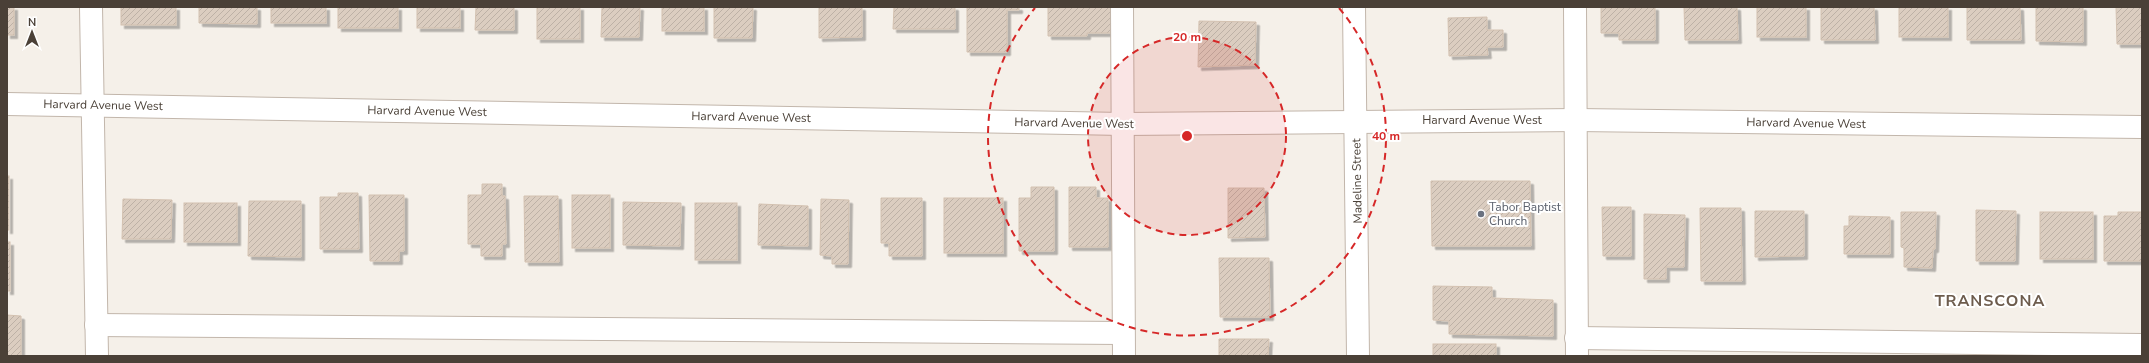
<svg xmlns="http://www.w3.org/2000/svg" width="2149" height="363" viewBox="0 0 2149 363" font-family="'Nunito Sans',sans-serif">
<defs>
<pattern id="building-hatch" width="6" height="6" patternUnits="userSpaceOnUse"><rect width="6" height="6" fill="#dbcdc0"/><path d="M-1 1l2-2M0 6l6-6M5 7l2-2" fill="none" stroke="#bdb1a6"/></pattern>
<filter id="shadow"><feDropShadow dx="3.5" dy="3.5" stdDeviation="0" flood-color="#0004"/></filter>
</defs>
<rect width="100%" height="100%" fill="#f5f0e9"/>
<g fill="url(#building-hatch)" stroke="#d3c1b0" filter="url(#shadow)">
<rect x="7" y="7" width="7" height="28"/>
<rect x="121" y="7" width="55" height="18"/>
<path d="M 199,7 L 257,7 L 257,24 L 199,23 Z"/>
<rect x="271" y="7" width="55" height="16"/>
<rect x="338" y="7" width="60" height="21"/>
<rect x="417" y="7" width="43" height="21"/>
<path d="M 476,7 L 514,7 L 514,30 L 475,30 Z"/>
<rect x="537" y="7" width="43" height="32"/>
<path d="M 602,7 L 640,7 L 639,37 L 601,37 Z"/>
<rect x="662" y="7" width="42" height="24"/>
<path d="M 714,7 L 753,7 L 752,38 L 714,38 Z"/>
<path d="M 819,7 L 862,7 L 862,37 L 819,38 Z"/>
<path d="M 894,7 L 955,7 L 955,29 L 893,29 Z"/>
<path d="M 973,7 L 1019,7 L 1019,10 L 1007,10 L 1007,52 L 967,52 L 967,8 Z"/>
<path d="M 1048,7 L 1111,7 L 1111,33 L 1087,33 L 1087,36 L 1048,36 Z"/>
<path d="M 1601,7 L 1655,7 L 1655,40 L 1619,40 L 1619,33 L 1601,33 Z"/>
<path d="M 1684,7 L 1737,7 L 1738,40 L 1685,40 Z"/>
<rect x="1757" y="7" width="49" height="30"/>
<path d="M 1821,7 L 1874,7 L 1875,40 L 1821,40 Z"/>
<rect x="1899" y="7" width="49" height="30"/>
<path d="M 1967,7 L 2020,7 L 2021,40 L 1967,40 Z"/>
<path d="M 2036,7 L 2083,7 L 2083,42 L 2036,41 Z"/>
<path d="M 2116,7 L 2142,7 L 2142,44 L 2117,44 Z"/>
<path d="M 1487,17 L 1487,30 L 1503,30 L 1503,47 L 1487,47 L 1488,55 L 1449,56 L 1448,18 Z"/>
<path d="M 1199,21 L 1256,22 L 1255,65 L 1198,67 Z"/>
<rect x="7" y="176" width="2" height="54"/>
<path d="M 1431,181 L 1530,181 L 1531,246 L 1432,246 Z"/>
<path d="M 482,184 L 502,184 L 502,196 L 505,196 L 506,244 L 502,244 L 502,256 L 481,256 L 481,244 L 468,244 L 468,195 L 482,195 Z"/>
<path d="M 1031,187 L 1054,187 L 1054,251 L 1019,251 L 1019,198 L 1031,198 Z"/>
<path d="M 1069,187 L 1096,187 L 1096,198 L 1108,198 L 1108,247 L 1069,247 Z"/>
<path d="M 1228,188 L 1264,188 L 1265,237 L 1228,238 Z"/>
<path d="M 338,193 L 358,193 L 359,249 L 320,249 L 320,197 L 338,197 Z"/>
<path d="M 369,195 L 404,195 L 404,251 L 399,251 L 399,261 L 370,261 Z"/>
<rect x="572" y="195" width="38" height="53"/>
<path d="M 524,196 L 558,196 L 559,262 L 525,262 Z"/>
<path d="M 881,198 L 922,198 L 922,256 L 889,256 L 889,243 L 881,243 Z"/>
<rect x="944" y="198" width="59" height="55"/>
<path d="M 123,199 L 172,200 L 171,239 L 122,239 Z"/>
<path d="M 821,199 L 849,200 L 848,264 L 832,264 L 832,256 L 820,255 Z"/>
<path d="M 249,201 L 301,201 L 301,257 L 248,256 Z"/>
<path d="M 623,202 L 681,203 L 680,246 L 623,245 Z"/>
<rect x="184" y="203" width="53" height="39"/>
<rect x="695" y="203" width="42" height="57"/>
<path d="M 759,204 L 808,206 L 808,246 L 758,245 Z"/>
<path d="M 1602,207 L 1631,207 L 1631,256 L 1603,256 Z"/>
<path d="M 1700,208 L 1741,208 L 1742,281 L 1701,281 Z"/>
<path d="M 1976,210 L 2016,211 L 2015,261 L 1976,261 Z"/>
<path d="M 1755,211 L 1804,211 L 1804,256 L 1755,257 Z"/>
<path d="M 1901,212 L 1936,212 L 1935,249 L 1933,249 L 1932,268 L 1904,267 L 1904,248 L 1901,247 Z"/>
<rect x="2040" y="212" width="53" height="47"/>
<path d="M 2118,212 L 2142,212 L 2142,261 L 2104,261 L 2104,216 L 2118,216 Z"/>
<path d="M 1644,214 L 1685,215 L 1684,267 L 1666,267 L 1666,279 L 1644,279 Z"/>
<path d="M 1849,216 L 1890,217 L 1890,254 L 1844,254 L 1844,226 L 1849,226 Z"/>
<rect x="7" y="242" width="3" height="49"/>
<path d="M 1219,258 L 1269,258 L 1270,317 L 1220,317 Z"/>
<path d="M 1433,286 L 1492,287 L 1492,298 L 1553,300 L 1553,336 L 1449,334 L 1449,321 L 1433,320 Z"/>
<path d="M 7,315 L 21,316 L 21,356 L 7,356 Z"/>
<path d="M 1219,339 L 1269,339 L 1268,356 L 1219,356 Z"/>
<rect x="1433" y="344" width="63" height="12"/>
</g>
<g fill="none" stroke-linecap="round" stroke-linejoin="round">
<g stroke="#c2b6ab" stroke-width="24">
<g id="minor">
<path d="M 91,7 L 97,356"/>
<path d="M 1122,7 L 1124,356"/>
<path d="M 1354,7 L 1358,356"/>
<path d="M 1575,7 L 1577,356"/>
<path d="M 7,104 L 1123,124 L 1577,120 L 2142,127"/>
<path d="M 96,325 L 1123,333"/>
<path d="M 1576,338 L 2142,345"/>
</g>
</g>
<use href="#minor" stroke="#fff" stroke-width="22"/>
</g>
<circle cx="1187" cy="136" r="99" fill="#d62828" fill-opacity=".12"/>
<g fill="none" stroke="#d62828" stroke-width="2" stroke-dasharray="7 5">
<circle cx="1187" cy="136" r="99"/>
<path d="M1339 8A199 199 0 1 1 1035 8"/>
</g>
<circle fill="#6b7280" stroke="#fff" stroke-width="1.5" cx="1481" cy="214" r="4"/>
<g text-anchor="middle" dominant-baseline="central" stroke-width="4" stroke-linejoin="round" paint-order="stroke">
<g font-size="12" fill="#4a4037" stroke="#fff">
<text transform="translate(103 105) rotate(1)">Harvard Avenue West</text>
<text transform="translate(427 111) rotate(1)">Harvard Avenue West</text>
<text transform="translate(751 117) rotate(1)">Harvard Avenue West</text>
<text x="1482" y="120">Harvard Avenue West</text>
<text transform="translate(1074 123) rotate(1)">Harvard Avenue West</text>
<text transform="translate(1806 123) rotate(1)">Harvard Avenue West</text>
<text transform="translate(1357 181) rotate(-91)">Madeline Street</text>
</g>
<g font-size="12" fill="#5b616d" stroke="#fff" text-anchor="start">
<text x="1489" y="207">Tabor Baptist<tspan x="1489" dy="14">Church</tspan></text>
</g>
<g font-size="16" font-weight="bold" letter-spacing="1" fill="#6d5c4d" stroke="#fff">
<text x="1990" y="301">TRANSCONA</text>
</g>
</g>
<circle cx="1187" cy="136" r="6" fill="#d62828" stroke="#fff" stroke-width="2"/>
<g font-size="12" text-anchor="middle" font-weight="bold" fill="#d62828" stroke="#fff" stroke-width="4" stroke-linejoin="round" paint-order="stroke">
<text x="1187" y="41">20 m</text>
<text x="1386" y="140">40 m</text>
</g>
<rect width="2149" height="363" fill="none" stroke="#4a4037" stroke-width="16"/>
<g transform="translate(32 32)" stroke="#ffffff" stroke-width="3" paint-order="stroke">
<path d="M0-3L7 15L0 10L-7 15Z" fill="#4a4037"/>
<text y="-6" font-size="11" font-weight="bold" text-anchor="middle" fill="#4a4037">N</text>
</g>
</svg>
